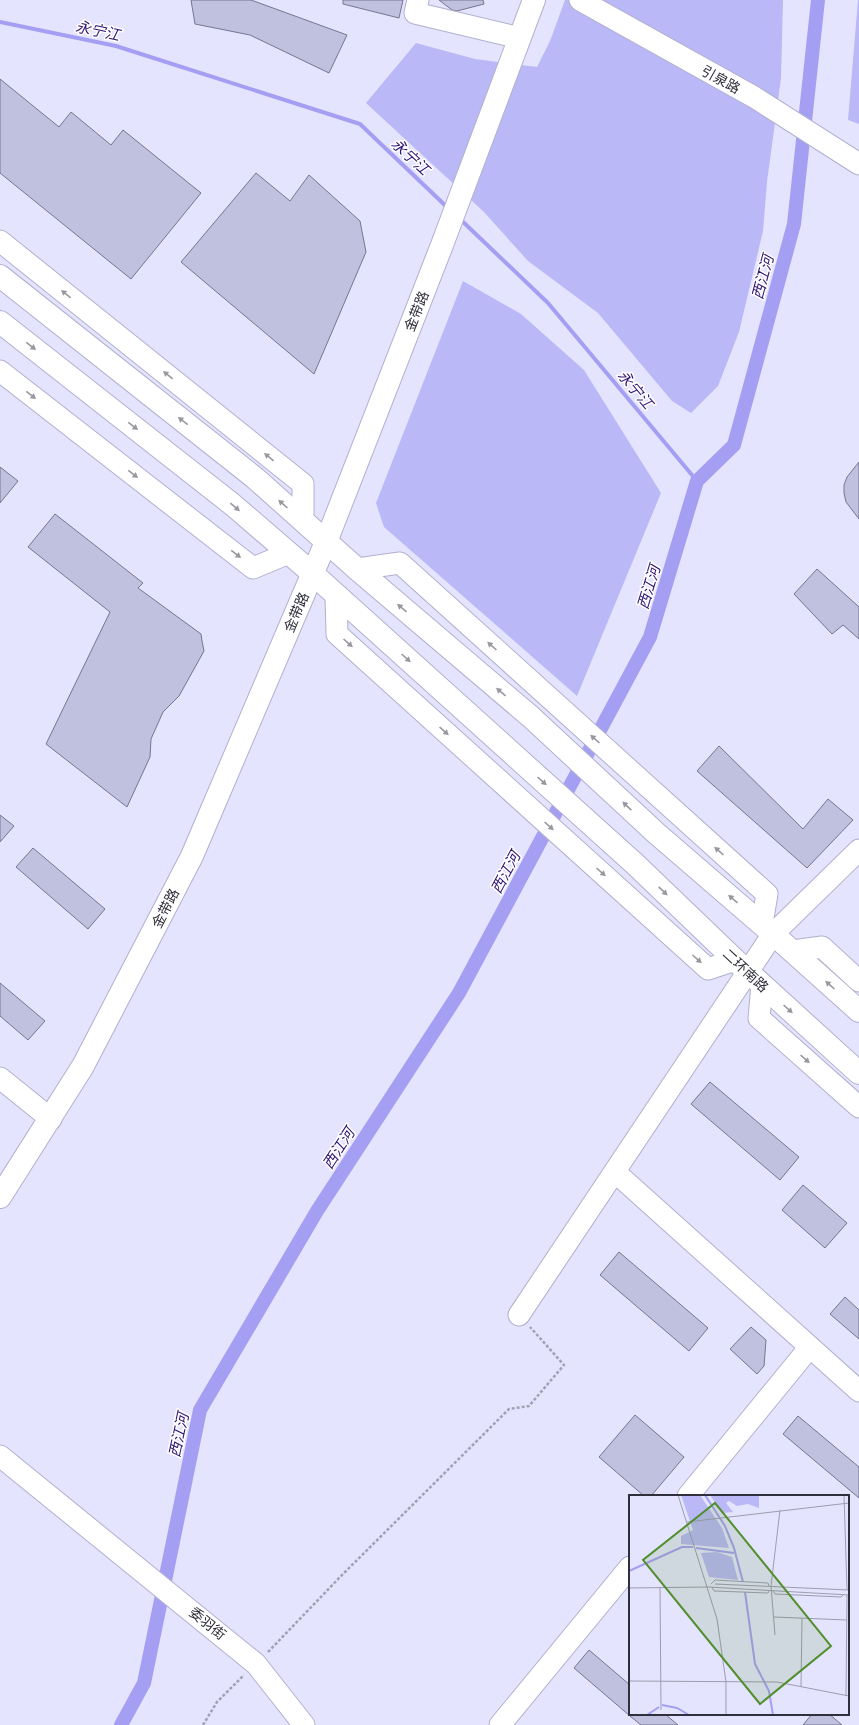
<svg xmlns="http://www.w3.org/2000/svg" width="859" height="1725" viewBox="0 0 859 1725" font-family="'Exo 2','Noto Sans SC',sans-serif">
<rect width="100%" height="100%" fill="#e5e4fe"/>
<g fill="#bab8f6">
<path d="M 565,0 L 783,0 L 781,78 L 767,182 L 763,231 L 739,332 L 718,386 L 691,413 L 672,401 L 598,313 L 528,261 L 484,212 L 366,103 L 416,43 L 475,59 L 537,67 L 550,41 Z"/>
<path d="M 858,0 L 859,0 L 859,124 L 848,120 Z"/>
<path d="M 463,281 L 521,314 L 584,370 L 661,493 L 577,696 L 384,527 L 376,503 Z"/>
</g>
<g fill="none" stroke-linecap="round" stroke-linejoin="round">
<g stroke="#a59ff3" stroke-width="4">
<path d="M 0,22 L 116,46 L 360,124 L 449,209"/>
<path d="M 460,219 L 548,303 L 697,481"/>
</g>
<path stroke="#a59ff3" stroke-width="14" d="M 121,1725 L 144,1683 L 200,1410 L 317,1211 L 459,993 L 650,637 L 697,481 L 734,445 L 794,224 L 818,0"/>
</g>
<g fill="#c0c0df" stroke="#767592">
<path d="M 191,0 L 251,0 L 347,35 L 329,73 L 250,35 L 195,24 Z"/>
<path d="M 343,0 L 403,0 L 399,18 L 343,4 Z"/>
<path d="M 439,0 L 483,0 L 484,4 L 457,11 L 452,10 Z"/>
<path d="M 0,79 L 59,127 L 71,112 L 111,145 L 123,130 L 201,193 L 131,279 L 0,173 Z"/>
<path d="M 256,173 L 290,201 L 309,175 L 360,221 L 366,252 L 314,374 L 181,262 Z"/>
<path d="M 859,462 L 859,519 L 846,502 L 844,493 L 844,485 L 847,477 Z"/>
<path d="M 0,467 L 18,481 L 0,503 Z"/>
<path d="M 55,514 L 143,583 L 138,588 L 201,634 L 202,641 L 204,651 L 179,696 L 163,712 L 151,739 L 150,757 L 127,807 L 46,744 L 110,612 L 28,547 Z"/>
<path d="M 817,569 L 859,607 L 859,639 L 843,625 L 832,634 L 794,594 Z"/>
<path d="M 719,746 L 803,829 L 828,799 L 853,820 L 807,868 L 697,771 Z"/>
<path d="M 0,815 L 14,826 L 0,842 Z"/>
<path d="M 33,848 L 105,909 L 88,929 L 16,867 Z"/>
<path d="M 0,983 L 45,1021 L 28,1040 L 0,1016 Z"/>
<path d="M 710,1082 L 799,1157 L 780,1180 L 691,1104 Z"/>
<path d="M 803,1185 L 847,1223 L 825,1248 L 782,1210 Z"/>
<path d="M 619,1252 L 708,1328 L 689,1351 L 600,1275 Z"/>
<path d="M 845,1297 L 859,1310 L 859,1339 L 830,1314 Z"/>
<path d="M 751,1327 L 766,1340 L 764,1366 L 757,1374 L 730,1349 Z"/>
<path d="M 635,1415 L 684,1457 L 651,1496 L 644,1496 L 599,1457 Z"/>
<path d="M 798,1416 L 859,1467 L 859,1498 L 783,1434 Z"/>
<path d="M 589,1650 L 630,1685 L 630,1714 L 665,1714 L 678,1725 L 641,1725 L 630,1716 L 574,1668 Z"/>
<path d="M 812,1714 L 829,1714 L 842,1725 L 803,1725 Z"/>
</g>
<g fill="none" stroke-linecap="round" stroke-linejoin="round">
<g stroke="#b0b0cf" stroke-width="23">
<g id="minor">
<path d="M 418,0 L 415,13 L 520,38"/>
<path d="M 580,0 L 754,97 L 859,164"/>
<path d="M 0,241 L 303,484 L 303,521"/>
<path d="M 0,371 L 253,568 L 289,553"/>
<path d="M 357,569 L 400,563 L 767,894 L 762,924"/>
<path d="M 336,595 L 337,634 L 708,969 L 735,960"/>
<path d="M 793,951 L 822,947 L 859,981"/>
<path d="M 762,985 L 759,1018 L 859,1107"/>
<path d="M 0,1078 L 51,1119"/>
<path d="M 615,1172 L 859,1391"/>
<path d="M 519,1315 L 773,934 L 859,850"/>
<path d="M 0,1456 L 256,1664 L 304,1725"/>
<path d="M 688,1496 L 810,1347"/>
<path d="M 500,1725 L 630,1567"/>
</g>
</g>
<g stroke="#b0b0cf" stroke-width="24">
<path id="major" d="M 0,1197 L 83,1066 L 192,856 L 326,542 L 442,245 L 534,0"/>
</g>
<g stroke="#b0b0cf" stroke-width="24">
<g id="highway">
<path d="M 0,276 L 255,478 L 357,569 L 531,717 L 656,833 L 773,934 L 859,1011"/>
<path d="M 0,322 L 233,505 L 312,573 L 635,864 L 735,960 L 859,1073"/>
</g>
</g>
<g stroke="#a1a0b5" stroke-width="2.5" stroke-dasharray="3 2" stroke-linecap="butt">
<path d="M 268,1652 L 342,1575 L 509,1409 L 529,1406 L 564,1365 L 530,1327"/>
<path d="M 203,1725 L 217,1702 L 244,1675"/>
</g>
<use href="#minor" stroke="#fff" stroke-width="21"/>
<use href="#major" stroke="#fff" stroke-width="22"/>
<use href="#highway" stroke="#fff" stroke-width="22"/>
</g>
<defs><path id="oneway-solid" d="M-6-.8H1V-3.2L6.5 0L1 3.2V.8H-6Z"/></defs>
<g fill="#98989e">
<use href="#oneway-solid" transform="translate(66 294) rotate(-141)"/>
<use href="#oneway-solid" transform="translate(31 346) rotate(38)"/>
<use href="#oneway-solid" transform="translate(168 375) rotate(-141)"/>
<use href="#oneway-solid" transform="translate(31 395) rotate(38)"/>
<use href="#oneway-solid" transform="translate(183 421) rotate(-142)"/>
<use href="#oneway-solid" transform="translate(133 426) rotate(38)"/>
<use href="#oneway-solid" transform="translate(269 457) rotate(-141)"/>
<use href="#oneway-solid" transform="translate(133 474) rotate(38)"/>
<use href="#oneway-solid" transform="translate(283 504) rotate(-138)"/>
<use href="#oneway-solid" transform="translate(235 507) rotate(40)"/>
<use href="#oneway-solid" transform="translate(236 554) rotate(38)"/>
<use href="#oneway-solid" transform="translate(402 608) rotate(-140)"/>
<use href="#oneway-solid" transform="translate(348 643) rotate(42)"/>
<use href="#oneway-solid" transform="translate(492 646) rotate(-138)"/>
<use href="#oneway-solid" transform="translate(406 658) rotate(42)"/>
<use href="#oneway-solid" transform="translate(501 692) rotate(-140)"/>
<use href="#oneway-solid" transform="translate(444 731) rotate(42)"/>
<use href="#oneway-solid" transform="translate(595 739) rotate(-138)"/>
<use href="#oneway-solid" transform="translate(542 781) rotate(42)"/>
<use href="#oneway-solid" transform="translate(627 806) rotate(-137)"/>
<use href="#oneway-solid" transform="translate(549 826) rotate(42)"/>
<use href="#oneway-solid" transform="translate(719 851) rotate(-138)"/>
<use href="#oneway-solid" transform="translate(601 872) rotate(42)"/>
<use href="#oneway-solid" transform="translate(663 891) rotate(44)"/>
<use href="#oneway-solid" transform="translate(733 899) rotate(-139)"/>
<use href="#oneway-solid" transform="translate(697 959) rotate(42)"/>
<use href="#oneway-solid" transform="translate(830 985) rotate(-138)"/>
<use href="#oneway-solid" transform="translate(788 1009) rotate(42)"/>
<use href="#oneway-solid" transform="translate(805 1059) rotate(42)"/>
</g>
<g text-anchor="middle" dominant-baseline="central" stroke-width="3" stroke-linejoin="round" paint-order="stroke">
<g font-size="14" fill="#30303c" stroke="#fff">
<text transform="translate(721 79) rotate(29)">引泉路</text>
<text transform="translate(416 311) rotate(-68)">金带路</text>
<text transform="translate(296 612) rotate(-67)">金带路</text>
<text transform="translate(165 908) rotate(-63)">金带路</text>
<text transform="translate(746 970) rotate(43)">二环南路</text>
<text transform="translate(208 1623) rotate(39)">委羽街</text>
</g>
<g font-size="15" font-style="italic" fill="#301576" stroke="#fff">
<text transform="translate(98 30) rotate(12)">永宁江</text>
<text transform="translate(411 156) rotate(43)">永宁江</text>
<text transform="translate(762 277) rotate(-75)">西江河</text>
<text transform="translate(636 389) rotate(50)">永宁江</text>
<text transform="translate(648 587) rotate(-73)">西江河</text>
<text transform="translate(505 872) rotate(-62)">西江河</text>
<text transform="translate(338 1148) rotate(-57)">西江河</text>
<text transform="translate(178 1435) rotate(-78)">西江河</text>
</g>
</g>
<g transform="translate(629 1495)">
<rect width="220" height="220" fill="#e5e4fe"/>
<path d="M 52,0 L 71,0 L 93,33 L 100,53 L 52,49 L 52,41 L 64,35 ZM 81,0 L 130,0 L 130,13 L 119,9 L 108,11 L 100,6 L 97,8 L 104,17 L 93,18 ZM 88,57 L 103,62 L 109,85 L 80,82 L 72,58 Z" fill="#bab8f6"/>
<path fill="none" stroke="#a59ff3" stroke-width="2" d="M 76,0 L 96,31 L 105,53 L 114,87M 67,53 L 105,58M 0,76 L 53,52 L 64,52M 116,97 L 126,169 L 140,196 L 144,220M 33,210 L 48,213 L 60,220M 18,220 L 30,212"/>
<path fill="none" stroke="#9d9cb0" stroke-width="1" d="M 49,0 L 88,124 L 97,187 L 97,220M 215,0 L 218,95M 58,27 L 220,8M 82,89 L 86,85 L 139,88 L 140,91M 86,89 L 220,95M 31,92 L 32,215M 83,92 L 85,96 L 139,98 L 140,96M 0,93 L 79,92 L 220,100M 144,96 L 146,99 L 212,102 L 214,100M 145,122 L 218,125M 146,140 L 142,91 L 151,15M 0,186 L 148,187 L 220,201M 172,192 L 173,123M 217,201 L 218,100"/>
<path fill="#528f2f" fill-opacity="0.15" stroke="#528f2f" stroke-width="2" d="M 86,8 L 202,151 L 131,209 L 14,65 Z"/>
<rect width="220" height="220" fill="none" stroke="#30303c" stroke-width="2"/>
</g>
</svg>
